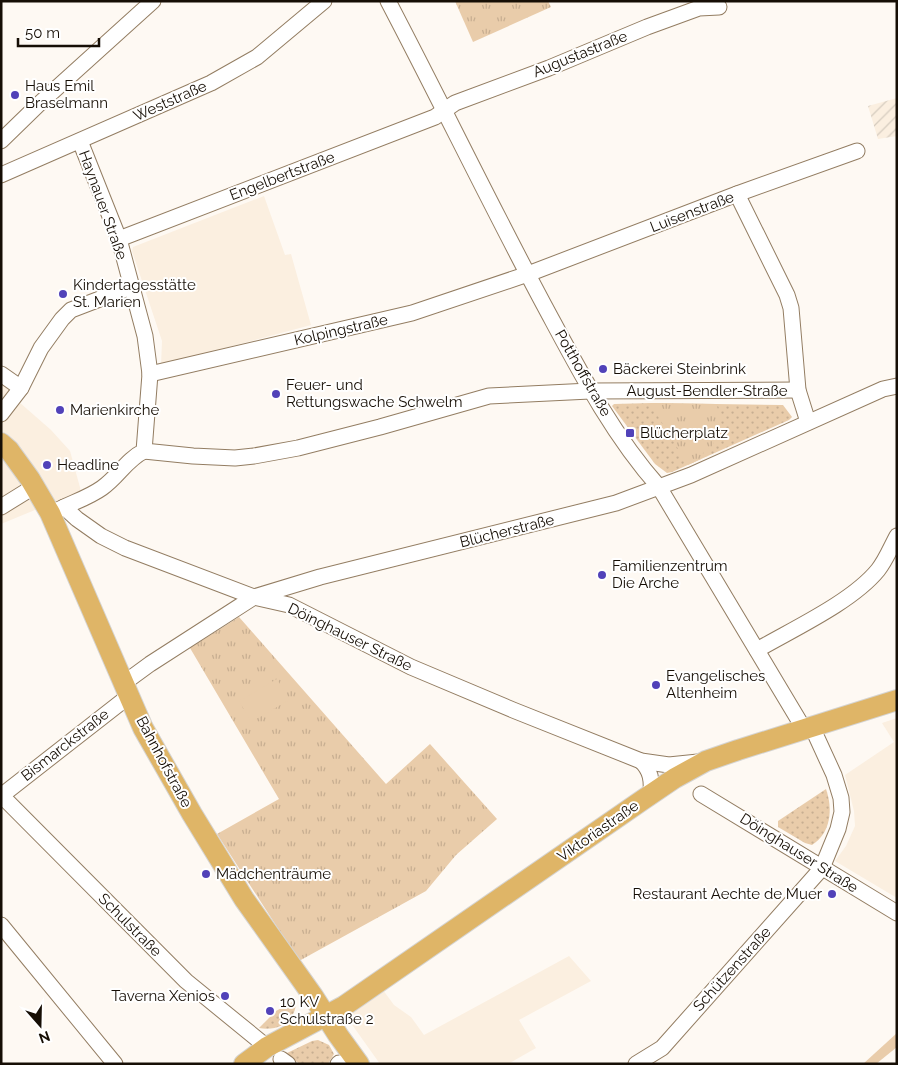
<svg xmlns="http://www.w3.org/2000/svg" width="898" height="1065" viewBox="0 0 898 1065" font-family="Raleway,sans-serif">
<defs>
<pattern id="industrial-furrows" width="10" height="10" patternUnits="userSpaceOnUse" patternTransform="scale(1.25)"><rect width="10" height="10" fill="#fbefe0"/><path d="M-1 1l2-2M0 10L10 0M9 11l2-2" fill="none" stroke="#d6ccbf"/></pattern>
<pattern id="grass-dots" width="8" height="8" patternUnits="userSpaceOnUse" patternTransform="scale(1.25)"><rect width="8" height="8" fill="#e9ccaa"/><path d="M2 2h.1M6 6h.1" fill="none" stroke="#c7ae91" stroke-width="1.8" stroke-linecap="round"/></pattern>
<pattern id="park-tufts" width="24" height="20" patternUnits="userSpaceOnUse" patternTransform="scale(1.25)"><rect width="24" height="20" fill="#e9ccaa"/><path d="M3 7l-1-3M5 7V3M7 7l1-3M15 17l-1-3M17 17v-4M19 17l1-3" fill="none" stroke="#c7ae91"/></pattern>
</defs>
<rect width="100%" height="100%" fill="#fef9f3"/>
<g fill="#fbefe0">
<path d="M 264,196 L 285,255 L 291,254 L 311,325 L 161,365 L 162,341 L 132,251 L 133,247 Z"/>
<path d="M 1,380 L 12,388 L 19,402 L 51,430 L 70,451 L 81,491 L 1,524 Z"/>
<path d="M 897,718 L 897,898 L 835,861 L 846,846 L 855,826 L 854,811 L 845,775 L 894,742 L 882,723 Z"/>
<path d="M 569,956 L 591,981 L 519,1020 L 536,1048 L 508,1064 L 380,1064 L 348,1019 L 356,1009 L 383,990 L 394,1005 L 411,1017 L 424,1035 Z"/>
</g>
<path fill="url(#industrial-furrows)" d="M 897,98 L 897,136 L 878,139 L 868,106 Z"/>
<g fill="url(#grass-dots)">
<path d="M 651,403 L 783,405 L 792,417 L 789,420 L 672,472 L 667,473 L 655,464 L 612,406 L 614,404 Z"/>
<path d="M 826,789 C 833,809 831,833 812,845 L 805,843 L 778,827 L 778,821 Z"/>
<path d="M 296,1000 C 297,1021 278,1032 259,1028 L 276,1011 Z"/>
<path d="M 318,1040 L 329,1045 L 334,1054 L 328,1064 L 300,1064 L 285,1054 L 312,1041 Z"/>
</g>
<g fill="url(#park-tufts)">
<path d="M 455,1 L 548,1 L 551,7 L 473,42 Z"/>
<path d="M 651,403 L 716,404 C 723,419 718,433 712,447 C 706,450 702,452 701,459 L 688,465 L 651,405 Z"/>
<path d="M 239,617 L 386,784 L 430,744 L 497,819 L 456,855 L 426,891 L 299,961 L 217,834 L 279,799 L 190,648 Z"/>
</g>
<g fill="#e9ccaa">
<path d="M 277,679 L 289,700 L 251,722 L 239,701 Z"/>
<path d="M 897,1033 L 897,1047 L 876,1064 L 863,1064 Z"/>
</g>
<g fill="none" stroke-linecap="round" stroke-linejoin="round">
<g stroke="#937d62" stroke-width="17">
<g id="minor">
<path d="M 388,1 C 441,102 490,204 544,305 C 578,368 611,433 659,487 L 804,729"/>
<path d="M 1,141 L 39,104 L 153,1"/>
<path d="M 1,175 L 211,83 L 257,57 L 324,1"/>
<path d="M 737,194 L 787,295 L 791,308 L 798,390 L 808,422"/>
<path d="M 119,239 L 435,117 L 455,103 L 549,68 L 647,27 L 699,8 L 719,7"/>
<path d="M 1,374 L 21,388"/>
<path d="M 150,374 L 412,313 L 528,274 L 737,194 L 857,151"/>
<path d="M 1,414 L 21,388 L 41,348 L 62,319 L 71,310 L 131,287"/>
<path d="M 144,451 L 193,456 L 235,458 L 254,456 L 298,448 L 380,427 L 489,396 L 590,391 L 798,390"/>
<path d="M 1,507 L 35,486"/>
<path d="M 64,507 L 77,519 L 101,536 L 125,548 L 254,597 L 289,605 L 411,667 L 513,710 L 641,761 L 669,765 L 698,762"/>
<path d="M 56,511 C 71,503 88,498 102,488 C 119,476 126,460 144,451 L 150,374 L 145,336 L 119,239 L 80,141"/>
<path d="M 757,650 C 793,629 852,602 878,570 C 886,560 891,547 897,536"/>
<path d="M 124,683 L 150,664 L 254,597 L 320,577 L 616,503 L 691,475 L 883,389 L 897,386"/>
<path d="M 641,761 C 651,771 652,780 651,794"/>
<path d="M 701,794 L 897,913"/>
<path d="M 1,795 L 186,981 L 267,1047"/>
<path d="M 1,796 L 129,696"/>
<path d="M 1,925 L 115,1064"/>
<path d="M 281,1059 L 288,1064"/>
<path d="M 338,1064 L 339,1063"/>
<path d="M 636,1064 L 662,1048 L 822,868 L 838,829 L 842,812 L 841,798 L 834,775 L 812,727"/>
</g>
</g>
<g stroke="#d5d4d2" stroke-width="22">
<g id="major">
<path d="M 1,443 L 9,450 L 30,479 L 50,513 L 143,728 L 192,814 L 244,899 L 313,996 L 338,1035 L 359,1064"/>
<path d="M 244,1064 L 267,1047 L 344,1006 L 644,799 L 675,778 L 706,761 L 738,750 L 897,700"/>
</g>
</g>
<use href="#minor" stroke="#fff" stroke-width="15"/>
<use href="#major" stroke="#dfb567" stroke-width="20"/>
</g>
<g fill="#5142b9" stroke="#fff" stroke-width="2">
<circle cx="15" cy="95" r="5"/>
<circle cx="63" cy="294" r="5"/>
<circle cx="603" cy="369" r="5"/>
<circle cx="276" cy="394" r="5"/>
<circle cx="60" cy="410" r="5"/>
<rect x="625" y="428" width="10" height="10" rx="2.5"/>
<circle cx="47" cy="465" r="5"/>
<circle cx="602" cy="575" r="5"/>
<circle cx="656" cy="685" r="5"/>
<circle cx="206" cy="874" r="5"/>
<circle cx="832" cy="894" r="5"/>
<circle cx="225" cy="996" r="5"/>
<circle cx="270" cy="1011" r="5"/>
</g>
<g text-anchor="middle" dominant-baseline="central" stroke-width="4" stroke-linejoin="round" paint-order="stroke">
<g font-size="15" fill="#160e05" stroke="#fff">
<text transform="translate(580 54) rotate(-22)">Augustastraße</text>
<text transform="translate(170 101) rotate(-24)">Weststraße</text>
<text transform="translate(282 176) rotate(-21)">Engelbertstraße</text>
<text transform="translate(103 205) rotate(70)">Haynauer Straße</text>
<text transform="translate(692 212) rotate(-21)">Luisenstraße</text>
<text transform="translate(341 330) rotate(-13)">Kolpingstraße</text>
<text transform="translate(583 373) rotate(60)">Potthoffstraße</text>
<text x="707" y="391">August-Bendler-Straße</text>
<text transform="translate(507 531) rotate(-14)">Blücherstraße</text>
<text transform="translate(350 637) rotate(26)">Döinghauser Straße</text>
<text transform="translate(65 745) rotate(-38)">Bismarckstraße</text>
<text transform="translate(164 762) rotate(62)">Bahnhofstraße</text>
<text transform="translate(598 831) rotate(-35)">Viktoriastraße</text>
<text transform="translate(799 853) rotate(32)">Döinghauser Straße</text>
<text transform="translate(130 925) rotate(45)">Schulstraße</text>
<text transform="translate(732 969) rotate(-48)">Schützenstraße</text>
</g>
<g font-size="15" fill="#160e05" stroke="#fff" text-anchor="start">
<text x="25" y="86">Haus Emil<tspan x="25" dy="17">Braselmann</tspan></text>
<text x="73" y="285">Kindertagesstätte<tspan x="73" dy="17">St. Marien</tspan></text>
<text x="613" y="369">Bäckerei Steinbrink</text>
<text x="286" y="385">Feuer- und<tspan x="286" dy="17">Rettungswache Schwelm</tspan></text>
<text x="70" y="410">Marienkirche</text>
<text x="640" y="433">Blücherplatz</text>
<text x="57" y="465">Headline</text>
<text x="612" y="566">Familienzentrum<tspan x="612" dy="17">Die Arche</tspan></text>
<text x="666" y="676">Evangelisches<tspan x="666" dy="17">Altenheim</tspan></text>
<text x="216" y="874">Mädchenträume</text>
<text x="822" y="894" text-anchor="end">Restaurant Aechte de Muer</text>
<text x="215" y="996" text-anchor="end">Taverna Xenios</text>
<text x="280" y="1002">10 KV<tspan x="280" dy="17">Schulstraße 2</tspan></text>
</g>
</g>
<rect width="898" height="1065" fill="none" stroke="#160e05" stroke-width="5"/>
<g transform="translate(40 1025) rotate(160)" stroke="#ffffff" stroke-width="4" paint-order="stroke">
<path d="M0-4L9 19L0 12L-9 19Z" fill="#160e05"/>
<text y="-8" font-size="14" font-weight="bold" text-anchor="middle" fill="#160e05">N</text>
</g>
<path d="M18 38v8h81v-8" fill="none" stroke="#160e05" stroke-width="2.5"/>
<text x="25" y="38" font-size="15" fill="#160e05" stroke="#ffffff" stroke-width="4" paint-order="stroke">50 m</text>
</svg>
